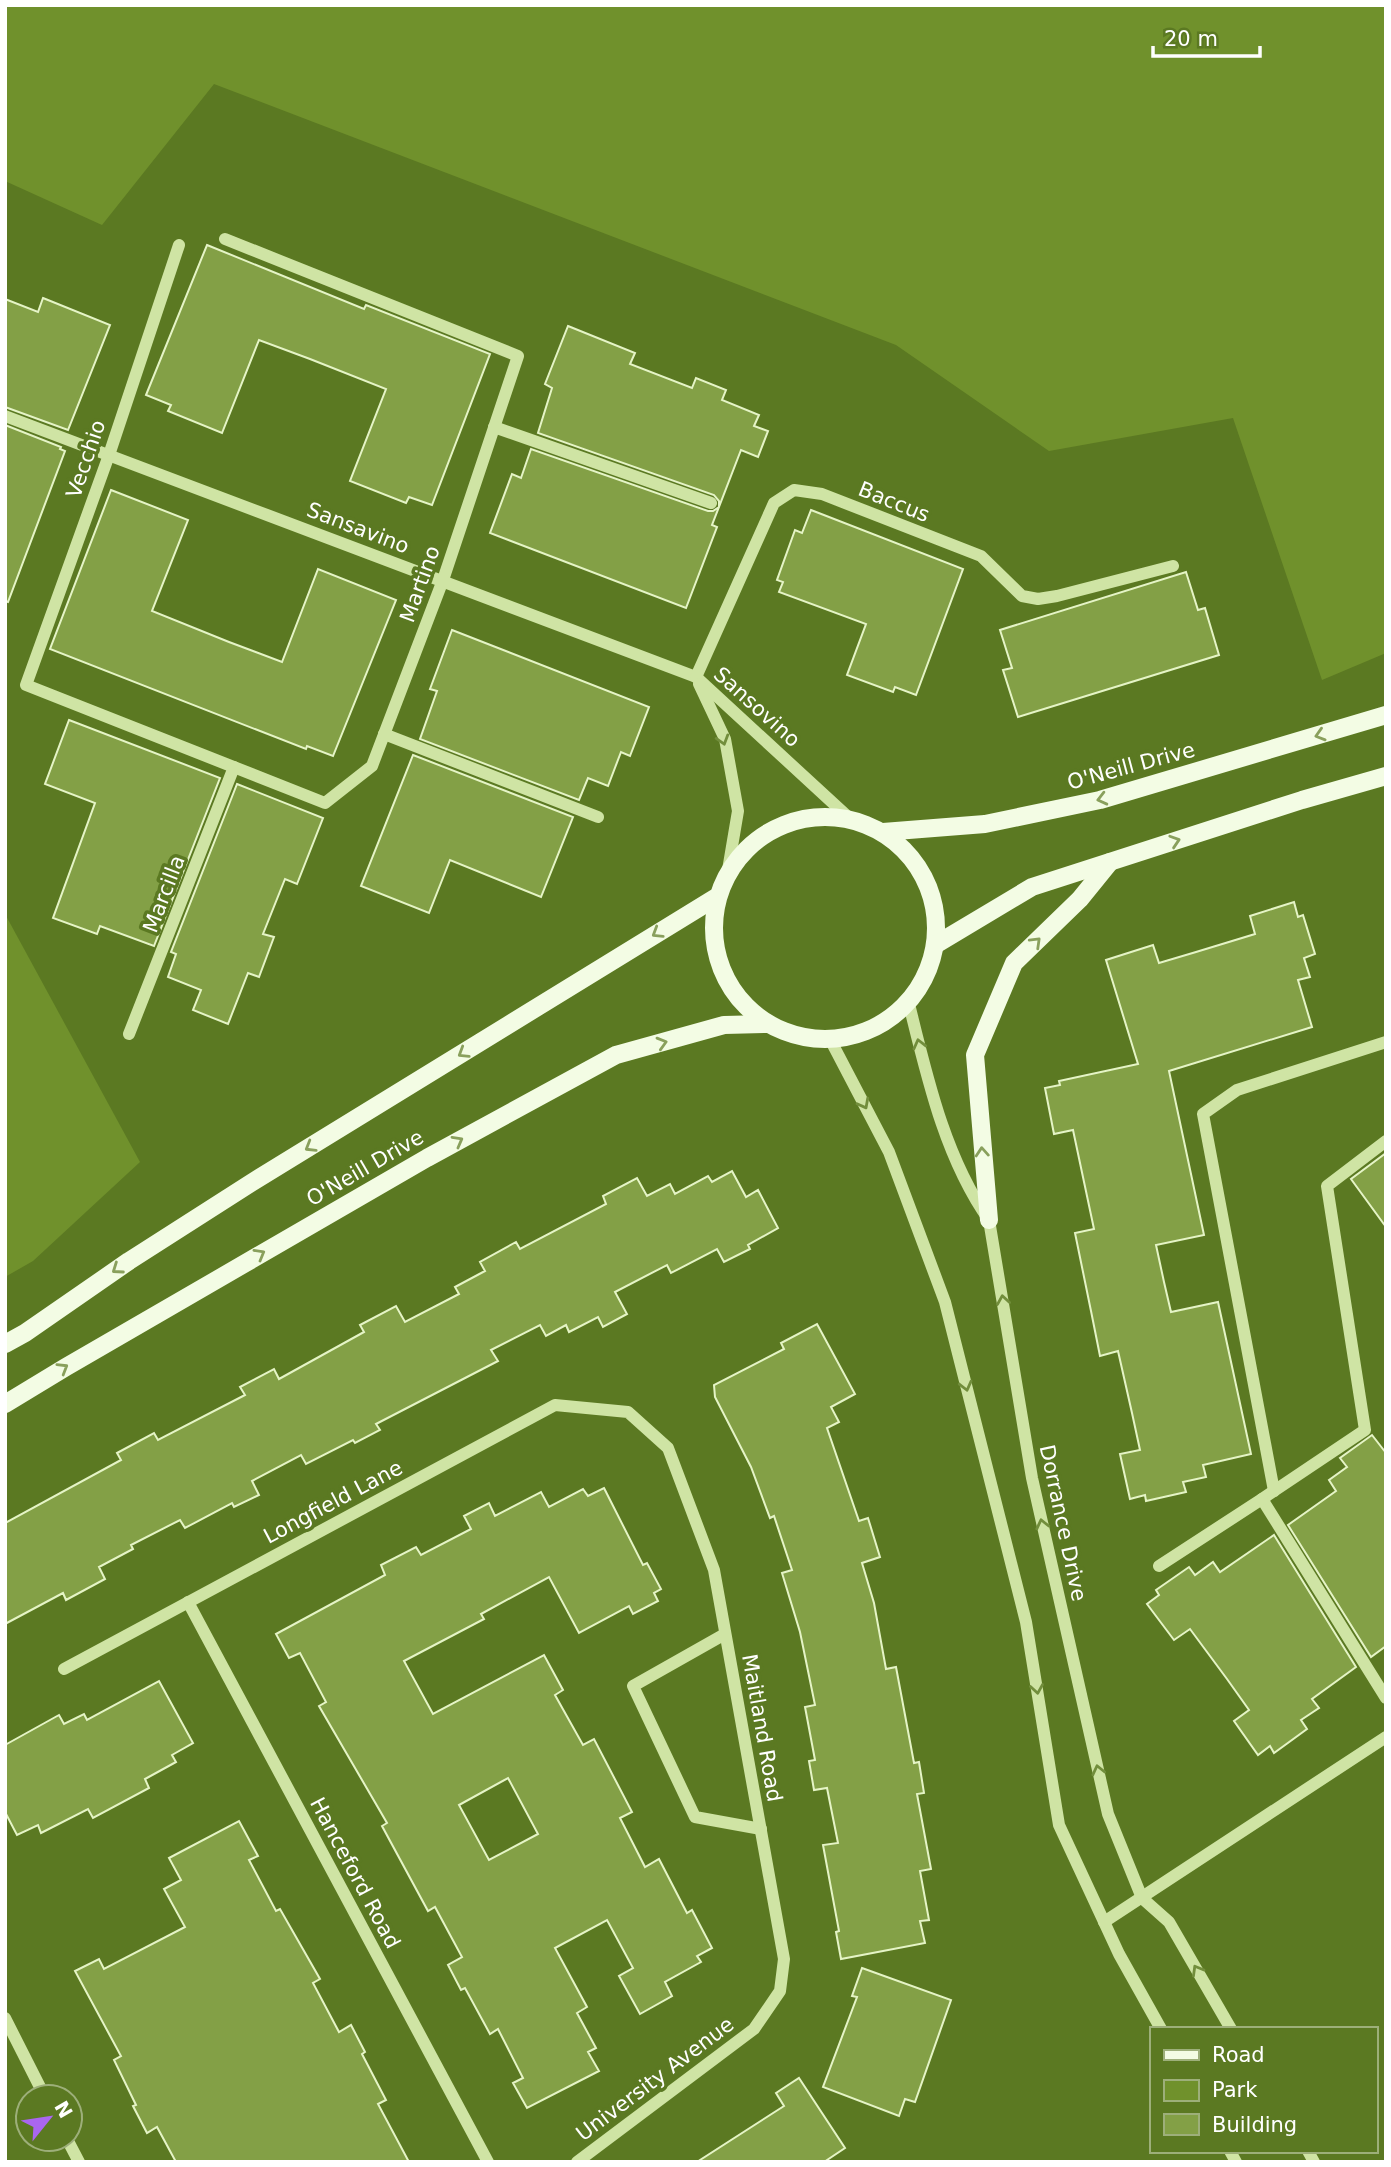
<svg xmlns="http://www.w3.org/2000/svg" width="1391" height="2167" viewBox="0 0 1391 2167" font-family="'DejaVu Sans',sans-serif">
<rect width="100%" height="100%" fill="#5b7922"/>
<g fill="#70912c">
<path d="M 5,5 L 1386,5 L 1386,653 L 1322,680 L 1233,418 L 1049,451 L 896,345 L 214,84 L 102,225 L 5,181 Z"/>
<path d="M 5,914 L 140,1162 L 33,1261 L 5,1277 Z"/>
</g>
<g fill="#83a046" stroke="#e5f4c6" stroke-width="2" fill-rule="evenodd">
<path d="M 207,245 L 364,309 L 366,305 L 490,354 L 432,505 L 409,497 L 406,503 L 350,481 L 386,389 L 310,359 L 259,340 L 222,433 L 168,411 L 171,405 L 146,395 Z"/>
<path d="M 43,298 L 110,325 L 68,430 L 5,407 L 5,299 L 38,312 Z"/>
<path d="M 568,326 L 635,353 L 630,364 L 692,388 L 696,378 L 726,390 L 722,400 L 759,415 L 754,426 L 768,431 L 758,457 L 741,450 L 712,525 L 717,527 L 686,608 L 490,533 L 512,474 L 521,478 L 531,449 L 708,511 L 713,511 L 719,507 L 719,501 L 714,495 L 538,433 L 552,388 L 545,384 Z"/>
<path d="M 5,425 L 61,447 L 60,449 L 65,451 L 8,602 L 5,601 Z"/>
<path d="M 111,490 L 188,520 L 152,611 L 229,642 L 282,662 L 318,569 L 396,600 L 333,756 L 307,746 L 306,749 L 50,649 Z"/>
<path d="M 811,510 L 963,569 L 916,695 L 895,687 L 893,692 L 847,675 L 866,624 L 779,592 L 783,582 L 777,580 L 795,530 L 802,533 Z"/>
<path d="M 1186,572 L 1198,610 L 1205,608 L 1219,655 L 1018,717 L 1003,670 L 1012,668 L 1000,630 Z"/>
<path d="M 452,630 L 649,707 L 630,756 L 621,752 L 608,786 L 588,778 L 579,800 L 420,739 L 437,691 L 430,689 Z"/>
<path d="M 69,720 L 220,778 L 154,946 L 100,926 L 97,934 L 53,918 L 95,803 L 45,784 Z"/>
<path d="M 413,755 L 573,817 L 541,897 L 450,860 L 429,913 L 361,886 Z"/>
<path d="M 237,784 L 323,818 L 297,884 L 285,879 L 263,934 L 274,937 L 259,977 L 248,973 L 228,1024 L 193,1010 L 201,990 L 168,977 L 176,954 L 171,952 Z"/>
<path d="M 1294,902 L 1298,917 L 1303,915 L 1315,954 L 1304,958 L 1310,977 L 1298,980 L 1312,1027 L 1169,1071 L 1204,1235 L 1156,1245 L 1164,1282 L 1171,1312 L 1218,1302 L 1251,1454 L 1203,1465 L 1206,1477 L 1183,1482 L 1186,1492 L 1146,1501 L 1145,1495 L 1130,1499 L 1120,1454 L 1140,1450 L 1132,1413 L 1118,1351 L 1100,1356 L 1091,1311 L 1075,1233 L 1094,1229 L 1073,1130 L 1054,1134 L 1045,1088 L 1060,1085 L 1059,1081 L 1138,1064 L 1106,960 L 1153,945 L 1159,963 L 1196,952 L 1255,934 L 1250,916 Z"/>
<path d="M 1386,1153 L 1386,1227 L 1351,1179 Z"/>
<path d="M 732,1171 L 746,1197 L 758,1190 L 778,1228 L 748,1245 L 750,1249 L 724,1262 L 717,1249 L 671,1273 L 667,1265 L 615,1292 L 627,1314 L 603,1327 L 598,1317 L 569,1332 L 566,1325 L 546,1336 L 540,1325 L 491,1350 L 498,1361 L 376,1424 L 380,1430 L 355,1443 L 353,1440 L 306,1464 L 301,1455 L 252,1481 L 259,1495 L 234,1507 L 232,1503 L 185,1528 L 180,1520 L 131,1545 L 133,1549 L 99,1567 L 105,1579 L 66,1600 L 63,1593 L 5,1624 L 5,1523 L 121,1460 L 117,1453 L 154,1433 L 158,1440 L 245,1395 L 240,1387 L 274,1369 L 279,1379 L 364,1332 L 360,1325 L 396,1306 L 405,1322 L 459,1294 L 455,1287 L 485,1271 L 480,1262 L 516,1242 L 520,1249 L 606,1204 L 603,1196 L 637,1178 L 647,1196 L 670,1184 L 675,1194 L 708,1176 L 712,1182 Z"/>
<path d="M 817,1324 L 855,1394 L 831,1407 L 839,1422 L 827,1428 L 859,1521 L 868,1518 L 880,1557 L 862,1563 L 874,1603 L 886,1669 L 896,1667 L 914,1763 L 919,1762 L 924,1793 L 917,1794 L 931,1869 L 920,1871 L 929,1920 L 920,1921 L 925,1943 L 841,1959 L 836,1932 L 839,1931 L 823,1845 L 838,1843 L 827,1788 L 814,1790 L 809,1761 L 815,1760 L 805,1707 L 815,1705 L 800,1632 L 782,1573 L 792,1570 L 774,1516 L 770,1518 L 751,1467 L 715,1397 L 714,1385 L 784,1349 L 781,1343 Z"/>
<path d="M 1372,1435 L 1386,1453 L 1386,1646 L 1371,1657 L 1288,1525 L 1336,1491 L 1329,1480 L 1347,1467 L 1340,1458 Z"/>
<path d="M 604,1488 L 643,1565 L 647,1563 L 661,1589 L 654,1593 L 658,1601 L 633,1614 L 629,1606 L 579,1633 L 549,1577 L 481,1614 L 484,1619 L 404,1661 L 433,1714 L 544,1655 L 563,1690 L 555,1695 L 583,1745 L 594,1739 L 632,1812 L 620,1818 L 645,1867 L 659,1859 L 687,1913 L 692,1910 L 712,1948 L 697,1956 L 701,1962 L 665,1982 L 672,1996 L 640,2014 L 619,1976 L 633,1968 L 607,1920 L 555,1948 L 587,2007 L 577,2013 L 596,2048 L 588,2052 L 599,2071 L 527,2108 L 513,2083 L 523,2078 L 498,2029 L 490,2034 L 465,1988 L 461,1990 L 448,1965 L 462,1957 L 435,1907 L 428,1911 L 382,1826 L 387,1823 L 319,1706 L 326,1702 L 300,1653 L 289,1658 L 276,1634 L 385,1575 L 381,1565 L 416,1547 L 421,1555 L 471,1529 L 464,1516 L 489,1503 L 495,1516 L 541,1492 L 549,1507 L 583,1489 L 588,1496 ZM 508,1778 L 538,1834 L 489,1860 L 459,1805 Z"/>
<path d="M 1274,1535 L 1356,1667 L 1312,1699 L 1319,1708 L 1301,1720 L 1307,1729 L 1274,1753 L 1270,1746 L 1258,1755 L 1234,1721 L 1249,1710 L 1227,1679 L 1190,1629 L 1174,1640 L 1147,1604 L 1159,1595 L 1156,1590 L 1189,1567 L 1195,1575 L 1213,1562 L 1220,1572 Z"/>
<path d="M 159,1681 L 193,1743 L 172,1755 L 176,1762 L 145,1779 L 149,1788 L 93,1818 L 88,1809 L 41,1833 L 38,1825 L 17,1835 L 5,1812 L 5,1745 L 59,1715 L 64,1724 L 84,1714 L 87,1720 Z"/>
<path d="M 239,1821 L 258,1856 L 249,1860 L 276,1911 L 280,1909 L 320,1979 L 313,1983 L 339,2032 L 351,2025 L 365,2052 L 362,2054 L 386,2100 L 378,2104 L 409,2162 L 176,2162 L 157,2127 L 147,2133 L 133,2106 L 136,2105 L 114,2060 L 121,2056 L 75,1971 L 99,1959 L 104,1969 L 185,1927 L 164,1889 L 181,1880 L 169,1858 Z"/>
<path d="M 862,1968 L 951,2000 L 915,2102 L 905,2099 L 899,2116 L 823,2087 L 857,1997 L 852,1996 Z"/>
<path d="M 799,2078 L 845,2148 L 824,2162 L 697,2162 L 784,2106 L 776,2093 Z"/>
</g>
<g fill="none" stroke-linecap="round" stroke-linejoin="round">
<g stroke="#cfe4a4" stroke-width="12">
<path d="M 179,245 L 109,455 L 26,685 L 325,803 L 372,766 L 443,580 L 518,356 L 225,239"/>
<path d="M 5,416 L 696,677 L 847,816"/>
<path d="M 494,427 L 711,503"/>
<path d="M 696,677 L 774,503 L 794,490 L 822,494 L 981,556 L 1022,596 L 1038,599 L 1057,596 L 1173,566"/>
<path d="M 699,684 L 725,739 L 738,811 L 728,870"/>
<path d="M 384,734 L 598,817"/>
<path d="M 909,1004 C 927,1077 945,1158 989,1220 L 1032,1478 L 1108,1814 L 1142,1898 L 1169,1922 L 1231,2029"/>
<path d="M 129,1034 L 234,767"/>
<path d="M 832,1043 L 889,1152 L 945,1302 L 1026,1622 L 1059,1825 L 1119,1954 L 1161,2029"/>
<path d="M 1386,1141 L 1327,1186 L 1365,1430 L 1262,1499 L 1386,1698"/>
<path d="M 1274,1491 L 1203,1114 L 1237,1090 L 1386,1042"/>
<path d="M 1159,1566 L 1262,1499"/>
<path d="M 188,1602 L 488,2162"/>
<path d="M 725,1634 L 633,1686 L 695,1817 L 761,1829"/>
<path d="M 64,1669 L 555,1405 L 628,1412 L 668,1448 L 714,1570 L 784,1959 L 780,1991 L 754,2029 L 577,2162"/>
<path d="M 1104,1922 L 1386,1737"/>
<path d="M 5,2018 L 45,2097"/>
<path d="M 67,2139 L 79,2162"/>
<path d="M 1230,2151 L 1236,2162"/>
<path d="M 1308,2151 L 1314,2162"/>
</g>
<g stroke="#f3fce4" stroke-width="18">
<circle cx="825" cy="928" r="111"/>
<path d="M 883,832 L 985,824 L 1100,800 L 1386,715"/>
<path d="M 935,945 L 1032,887 L 1302,800 L 1386,776"/>
<path d="M 989,1220 L 975,1055 L 1014,963 L 1080,899 L 1110,862"/>
<path d="M 5,1344 L 25,1333 L 129,1261 L 251,1183 L 715,898"/>
<path d="M 5,1404 L 66,1367 L 427,1158 L 616,1055 L 724,1025 L 767,1024"/>
</g>
</g>
<defs><path id="oneway-chevron" d="M-2-3.5L2.5 0L-2 3.5" fill="none" stroke-width="1.6" stroke-linecap="round" stroke-linejoin="round" transform="scale(1.75)"/></defs>
<g stroke="#89a05c">
<use href="#oneway-chevron" transform="translate(1320 735) rotate(163)"/>
<use href="#oneway-chevron" transform="translate(1102 799) rotate(166)"/>
<use href="#oneway-chevron" transform="translate(1175 841) rotate(-18)"/>
<use href="#oneway-chevron" transform="translate(657 933) rotate(148)"/>
<use href="#oneway-chevron" transform="translate(1036 942) rotate(-44)"/>
<use href="#oneway-chevron" transform="translate(662 1043) rotate(-16)"/>
<use href="#oneway-chevron" transform="translate(463 1053) rotate(148)"/>
<use href="#oneway-chevron" transform="translate(458 1141) rotate(-29)"/>
<use href="#oneway-chevron" transform="translate(310 1147) rotate(149)"/>
<use href="#oneway-chevron" transform="translate(982 1152) rotate(-94)"/>
<use href="#oneway-chevron" transform="translate(260 1254) rotate(-30)"/>
<use href="#oneway-chevron" transform="translate(117 1269) rotate(145)"/>
<use href="#oneway-chevron" transform="translate(63 1368) rotate(-31)"/>
</g>
<g stroke="#728e3c">
<use href="#oneway-chevron" transform="translate(723 740) rotate(73)"/>
<use href="#oneway-chevron" transform="translate(919 1044) rotate(-104)"/>
<use href="#oneway-chevron" transform="translate(864 1104) rotate(62)"/>
<use href="#oneway-chevron" transform="translate(1003 1300) rotate(-99)"/>
<use href="#oneway-chevron" transform="translate(966 1386) rotate(76)"/>
<use href="#oneway-chevron" transform="translate(1042 1524) rotate(-103)"/>
<use href="#oneway-chevron" transform="translate(1037 1689) rotate(81)"/>
<use href="#oneway-chevron" transform="translate(1098 1770) rotate(-103)"/>
<use href="#oneway-chevron" transform="translate(1197 1970) rotate(-120)"/>
</g>
<g text-anchor="middle" dominant-baseline="central" stroke-width="7" stroke-linejoin="round" paint-order="stroke">
<g font-size="21" fill="#fff" stroke="#5b7922">
<text transform="translate(86 459) rotate(-71)">Vecchio</text>
<text transform="translate(894 502) rotate(22)">Baccus</text>
<text transform="translate(358 528) rotate(21)">Sansavino</text>
<text transform="translate(420 584) rotate(-70)">Martino</text>
<text transform="translate(757 707) rotate(42)">Sansovino</text>
<text transform="translate(1131 766) rotate(-15)">O'Neill Drive</text>
<text transform="translate(164 894) rotate(-69)">Marcilla</text>
<text transform="translate(365 1168) rotate(-30)">O'Neill Drive</text>
<text transform="translate(333 1502) rotate(-28)">Longfield Lane</text>
<text transform="translate(1063 1523) rotate(78)">Dorrance Drive</text>
<text transform="translate(762 1728) rotate(80)">Maitland Road</text>
<text transform="translate(355 1873) rotate(62)">Hanceford Road</text>
<text transform="translate(655 2079) rotate(-37)">University Avenue</text>
</g>
</g>
<rect width="1391" height="2167" fill="none" stroke="#ffffff" stroke-width="14"/>
<rect x="1150" y="2027" width="228" height="126" fill="#5b7922" stroke="#9daf7a" stroke-width="2"/>
<rect x="1164" y="2050" width="35" height="10" fill="#f3fce4" stroke="#9daf7a" stroke-width="2"/>
<text x="1212" y="2062" font-size="21" fill="#ffffff">Road</text>
<rect x="1164" y="2080" width="35" height="21" fill="#70912c" stroke="#9daf7a" stroke-width="2"/>
<text x="1212" y="2097" font-size="21" fill="#ffffff">Park</text>
<rect x="1164" y="2114" width="35" height="21" fill="#83a046" stroke="#9daf7a" stroke-width="2"/>
<text x="1212" y="2132" font-size="21" fill="#ffffff">Building</text>
<g transform="translate(49 2118) rotate(60)"><circle r="33" fill="#5b7922" stroke="#9daf7a" stroke-width="2"/>
<path d="M0-5L12 26L0 18L-12 26Z" fill="#aa66f0"/>
<text y="-10" font-size="19" font-weight="bold" text-anchor="middle" fill="#ffffff">N</text>
</g>
<path d="M1153 46v10h107v-10" fill="none" stroke="#ffffff" stroke-width="3.5"/>
<text x="1164" y="46" font-size="21" fill="#ffffff" stroke="#5b7922" stroke-width="5" paint-order="stroke">20 m</text>
</svg>
